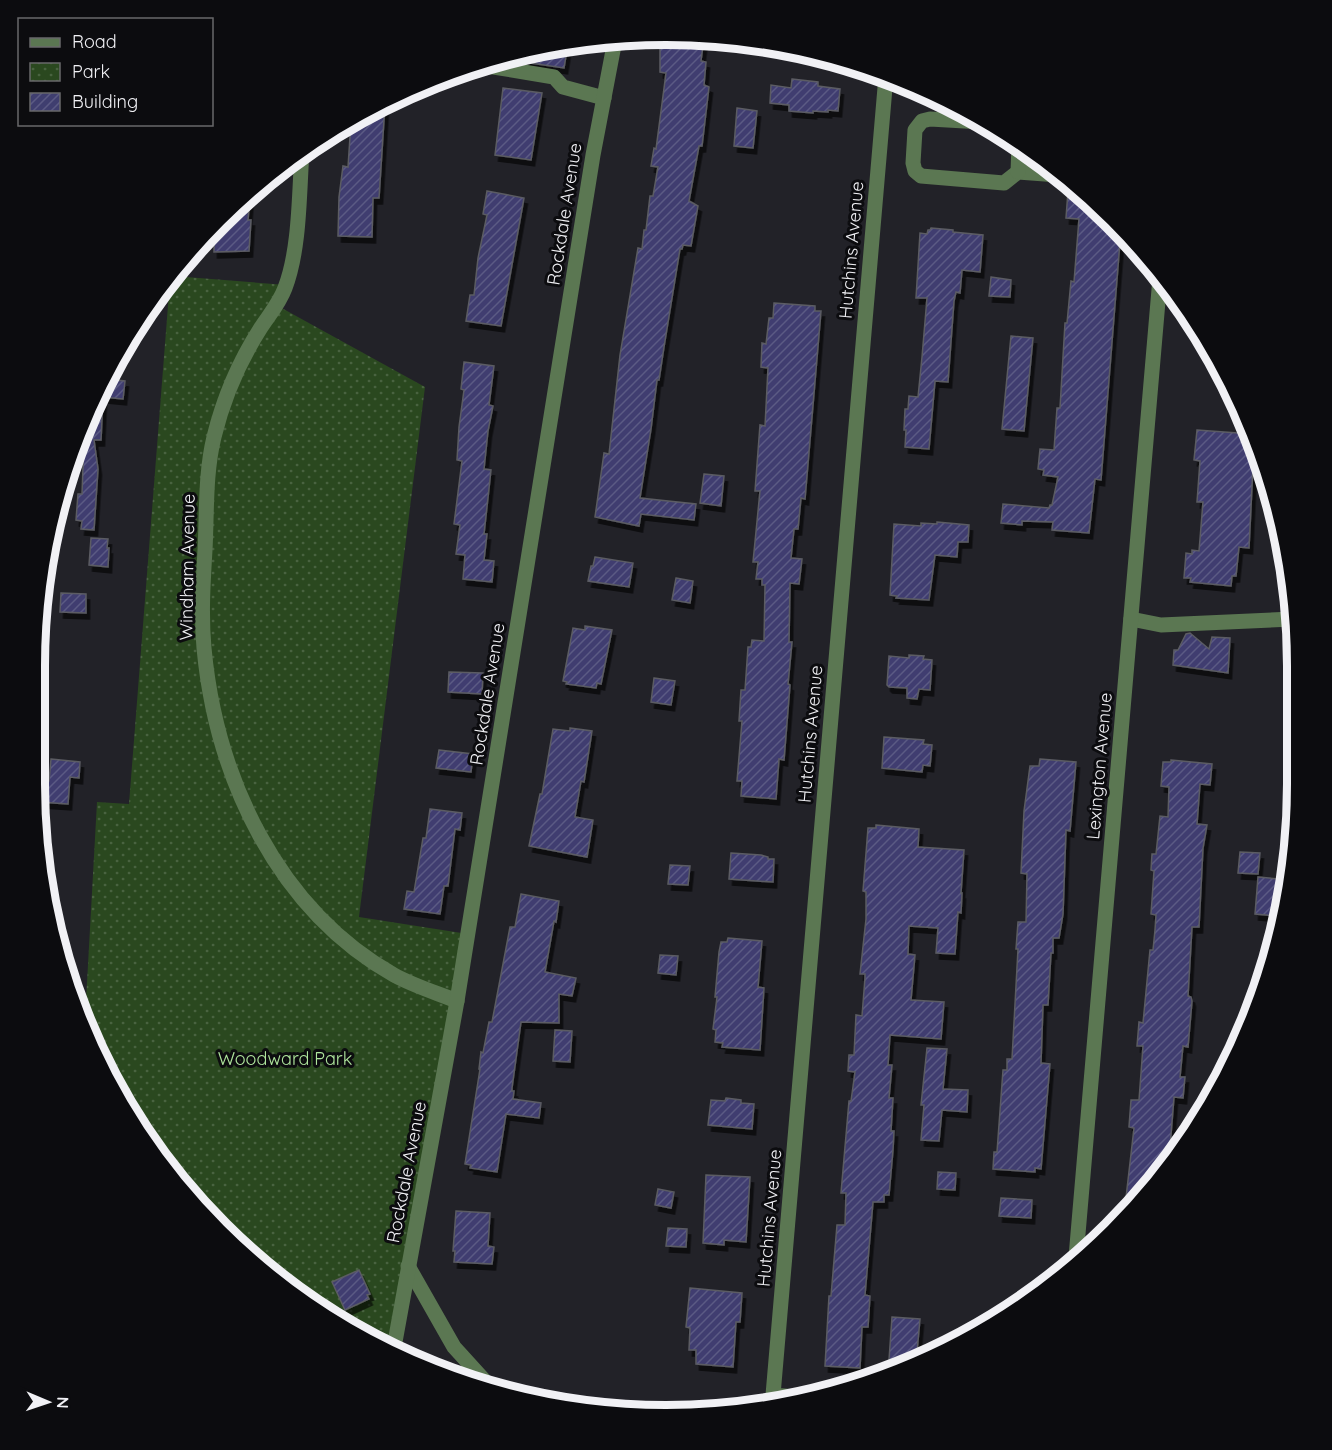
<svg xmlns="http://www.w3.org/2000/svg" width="1332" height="1450" viewBox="0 0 1332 1450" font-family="Quicksand,sans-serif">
<defs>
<pattern id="park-dots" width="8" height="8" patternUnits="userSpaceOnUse" patternTransform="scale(1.5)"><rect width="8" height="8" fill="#2a481f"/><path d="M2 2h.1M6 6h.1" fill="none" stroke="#496340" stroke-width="1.8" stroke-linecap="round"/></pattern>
<pattern id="building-hatch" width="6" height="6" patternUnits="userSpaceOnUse" patternTransform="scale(1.5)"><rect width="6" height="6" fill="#3f3e6f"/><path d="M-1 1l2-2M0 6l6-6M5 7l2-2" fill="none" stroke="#5b5a84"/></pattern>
<filter id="shadow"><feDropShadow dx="3.5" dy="6" stdDeviation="0" flood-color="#0009"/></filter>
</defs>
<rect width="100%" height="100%" fill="#222228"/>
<path fill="url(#park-dots)" d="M 173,276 L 286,285 L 278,306 L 425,387 L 359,917 L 468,934 L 386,1350 L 250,1259 L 165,1168 L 99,1063 L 85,1019 L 97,802 L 129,804 L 170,280 Z"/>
<g fill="url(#building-hatch)" stroke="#5b5c63" stroke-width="1.5" filter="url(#shadow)">
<path d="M 666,34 L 704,38 L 701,61 L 706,62 L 704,85 L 709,87 L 702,146 L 699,146 L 689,201 L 698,206 L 691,246 L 683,245 L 682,249 L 680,249 L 664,347 L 659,380 L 657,380 L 651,429 L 640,498 L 696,504 L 694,520 L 641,514 L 639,526 L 595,517 L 604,453 L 609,454 L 620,355 L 638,248 L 642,249 L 644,230 L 646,230 L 650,196 L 653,196 L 658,167 L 651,166 L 654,148 L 656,149 L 666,73 L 660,72 L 660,47 Z"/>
<path d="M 568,44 L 564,68 L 503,59 L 543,47 Z"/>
<path d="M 792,79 L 818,82 L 818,86 L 840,89 L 838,111 L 828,110 L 828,112 L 813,111 L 813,113 L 789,111 L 789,105 L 770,103 L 771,85 L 791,88 Z"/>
<path d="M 503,88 L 542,93 L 531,160 L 495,155 Z"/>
<path d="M 385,104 L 379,198 L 373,198 L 372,237 L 338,236 L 339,197 L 343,166 L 348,167 L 351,122 Z"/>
<path d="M 737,108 L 757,111 L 753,148 L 734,146 Z"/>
<path d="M 487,191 L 524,198 L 501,326 L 466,321 L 470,295 L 474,295 L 478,258 L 487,215 L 483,214 Z"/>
<path d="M 1068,191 L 1080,193 L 1113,220 L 1121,229 L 1101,480 L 1095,479 L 1089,533 L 1052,530 L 1053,522 L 1022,521 L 1022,525 L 1001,523 L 1003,504 L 1049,508 L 1050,505 L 1052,505 L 1058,477 L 1043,475 L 1044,470 L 1038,469 L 1040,449 L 1054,450 L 1057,408 L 1060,408 L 1065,323 L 1067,323 L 1071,281 L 1074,282 L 1079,219 L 1066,218 Z"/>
<path d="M 250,195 L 248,220 L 251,220 L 249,251 L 214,252 L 214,226 Z"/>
<path d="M 931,228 L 953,230 L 953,232 L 983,235 L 980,272 L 962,270 L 960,293 L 956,292 L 954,301 L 948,382 L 935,381 L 929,449 L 905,447 L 906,430 L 904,430 L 905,409 L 908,409 L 909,396 L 918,397 L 922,357 L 927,298 L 916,298 L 920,233 L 927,234 L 928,230 L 930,230 Z"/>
<path d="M 991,277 L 1011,280 L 1010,297 L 989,296 Z"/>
<path d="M 774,303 L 815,306 L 815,311 L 821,311 L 805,499 L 801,498 L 798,529 L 794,529 L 791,558 L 802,559 L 799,584 L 790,583 L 789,642 L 792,642 L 788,684 L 790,685 L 784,760 L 779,759 L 776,799 L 741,796 L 742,781 L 737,781 L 742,721 L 739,721 L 741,690 L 745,690 L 748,647 L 751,647 L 752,640 L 764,641 L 765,585 L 762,585 L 762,579 L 756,579 L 758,562 L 753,562 L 760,491 L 755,491 L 760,425 L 765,426 L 768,368 L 761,367 L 762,343 L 766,344 L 769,318 L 773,318 Z"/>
<path d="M 1011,336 L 1033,338 L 1024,431 L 1002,429 Z"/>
<path d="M 464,362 L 494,366 L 489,405 L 493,406 L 488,431 L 484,469 L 491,470 L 484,534 L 487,534 L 484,560 L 494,561 L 492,582 L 463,579 L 465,555 L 456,554 L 460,525 L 454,524 L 462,461 L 457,460 L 459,427 L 464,390 L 461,389 Z"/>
<path d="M 107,379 L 125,381 L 123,399 L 103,397 L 101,440 L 94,440 L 98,469 L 94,530 L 81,529 L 82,521 L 76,520 L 78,494 L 82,494 L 84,440 L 82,440 L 82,425 Z"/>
<path d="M 1197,430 L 1251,434 L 1250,448 L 1257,448 L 1262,466 L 1253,466 L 1249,548 L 1239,547 L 1236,576 L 1232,576 L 1231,586 L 1190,582 L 1191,578 L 1184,578 L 1186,553 L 1192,554 L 1192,550 L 1199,551 L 1203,502 L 1197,502 L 1200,461 L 1194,460 Z"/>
<path d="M 704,474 L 724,476 L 721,506 L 700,503 Z"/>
<path d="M 937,522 L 969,525 L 968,542 L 958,542 L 957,557 L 935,555 L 929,600 L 896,598 L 897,596 L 890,595 L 894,524 L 921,526 L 921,523 L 937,524 Z"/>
<path d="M 91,538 L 108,539 L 107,548 L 109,548 L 108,567 L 89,565 Z"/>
<path d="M 595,557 L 633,563 L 629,587 L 588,581 L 591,566 L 593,566 Z"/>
<path d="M 676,578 L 693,581 L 690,603 L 672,600 Z"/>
<path d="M 61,593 L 86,594 L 86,613 L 60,612 Z"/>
<path d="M 585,626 L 612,630 L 601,684 L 597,683 L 596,688 L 566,684 L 567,682 L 563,681 L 573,628 L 585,630 Z"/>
<path d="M 1190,633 L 1209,649 L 1212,637 L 1230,638 L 1228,673 L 1173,665 L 1174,650 L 1178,650 L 1186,634 Z"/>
<path d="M 909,655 L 924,656 L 923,659 L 932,660 L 930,690 L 919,689 L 917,699 L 907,698 L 907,688 L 889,687 L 887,685 L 889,656 L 909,658 Z"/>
<path d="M 449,672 L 483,673 L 482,694 L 448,692 Z"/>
<path d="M 654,678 L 675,681 L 671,705 L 651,702 Z"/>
<path d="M 570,728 L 592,731 L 584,782 L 581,781 L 575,817 L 593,820 L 587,857 L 529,846 L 540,794 L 542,794 L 553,729 L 570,731 Z"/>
<path d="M 884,737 L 924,740 L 923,744 L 932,745 L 930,766 L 923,765 L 922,772 L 882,768 Z"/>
<path d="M 439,750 L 473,754 L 471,772 L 436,768 Z"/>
<path d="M 51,759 L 80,762 L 79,778 L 70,777 L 68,804 L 40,802 L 41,781 L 49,781 Z"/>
<path d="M 1040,759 L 1076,762 L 1070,831 L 1066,830 L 1063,914 L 1059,938 L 1053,938 L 1053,953 L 1051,953 L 1048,1005 L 1043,1005 L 1041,1063 L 1050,1064 L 1041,1169 L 1035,1168 L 1035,1172 L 993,1169 L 994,1152 L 997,1152 L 1003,1070 L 1007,1070 L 1007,1059 L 1012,1059 L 1018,949 L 1016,949 L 1018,922 L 1026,922 L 1027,874 L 1021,873 L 1024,811 L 1030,766 L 1039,766 Z"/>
<path d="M 1171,760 L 1212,764 L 1210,785 L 1200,784 L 1197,824 L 1207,825 L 1203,848 L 1199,927 L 1192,927 L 1188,996 L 1191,997 L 1192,1001 L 1188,1047 L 1183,1046 L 1180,1077 L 1185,1077 L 1183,1098 L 1174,1097 L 1170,1147 L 1178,1148 L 1141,1201 L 1124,1215 L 1134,1128 L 1129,1127 L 1131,1100 L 1139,1100 L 1143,1046 L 1137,1046 L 1139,1022 L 1143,1023 L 1150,950 L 1153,950 L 1155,930 L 1156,915 L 1151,914 L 1154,871 L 1151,870 L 1152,854 L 1156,854 L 1160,816 L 1168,817 L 1169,787 L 1161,786 L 1163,762 L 1171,762 Z"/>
<path d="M 430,809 L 462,813 L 460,830 L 455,829 L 448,886 L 444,886 L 440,914 L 404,909 L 407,891 L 414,892 L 423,838 L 426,838 Z"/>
<path d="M 876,825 L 919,829 L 918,847 L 964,850 L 961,893 L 962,893 L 961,913 L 958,912 L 955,954 L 936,953 L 938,928 L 909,926 L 908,954 L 915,955 L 911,1000 L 944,1002 L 941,1039 L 890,1035 L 888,1065 L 892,1065 L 889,1098 L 893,1098 L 891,1131 L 894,1131 L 893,1150 L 889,1195 L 884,1195 L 884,1202 L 873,1202 L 865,1295 L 870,1296 L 868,1327 L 862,1327 L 860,1368 L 825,1366 L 829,1296 L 831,1296 L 837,1225 L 845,1225 L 846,1193 L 841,1193 L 849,1101 L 851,1101 L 855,1072 L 848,1071 L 849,1055 L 854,1055 L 856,1015 L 862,1016 L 865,978 L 865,974 L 860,974 L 866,919 L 866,892 L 863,891 L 868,828 L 876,828 Z"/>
<path d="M 1240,852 L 1260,853 L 1258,874 L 1238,873 Z"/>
<path d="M 731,853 L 761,855 L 768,857 L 768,859 L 774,859 L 773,882 L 729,879 Z"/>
<path d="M 670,865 L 690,866 L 688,885 L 668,884 Z"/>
<path d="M 1258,877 L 1289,880 L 1279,916 L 1255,914 Z"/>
<path d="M 521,894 L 559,901 L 556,922 L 554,921 L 545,972 L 576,978 L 572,996 L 559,994 L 559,1023 L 521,1022 L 512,1088 L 512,1091 L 514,1091 L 513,1099 L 541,1103 L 539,1118 L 506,1114 L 497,1172 L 470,1168 L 471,1165 L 465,1164 L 480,1069 L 479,1069 L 481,1052 L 483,1053 L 489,1022 L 492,1022 L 510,927 L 515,927 Z"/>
<path d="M 728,938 L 762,941 L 758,987 L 764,988 L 760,1050 L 722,1047 L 723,1043 L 715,1042 L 716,1030 L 713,1029 L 717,997 L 715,997 L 719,952 L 721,942 L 727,942 Z"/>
<path d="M 660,955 L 678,956 L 676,975 L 658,973 Z"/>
<path d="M 555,1030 L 572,1031 L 570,1062 L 553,1061 Z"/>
<path d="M 927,1048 L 947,1049 L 943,1089 L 968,1090 L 967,1112 L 942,1110 L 939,1141 L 921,1140 L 924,1105 L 921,1105 Z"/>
<path d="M 726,1098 L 741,1100 L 741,1103 L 754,1104 L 752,1129 L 708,1125 L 711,1100 L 725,1101 Z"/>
<path d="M 938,1172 L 956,1173 L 955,1190 L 937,1189 Z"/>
<path d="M 706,1175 L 750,1177 L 746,1242 L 724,1240 L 724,1245 L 703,1243 Z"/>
<path d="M 658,1189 L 674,1192 L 671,1208 L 655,1205 Z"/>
<path d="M 1001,1198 L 1032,1200 L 1031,1218 L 999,1216 Z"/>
<path d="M 456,1211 L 490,1213 L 488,1246 L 494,1247 L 492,1264 L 454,1262 L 455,1251 L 453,1251 Z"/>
<path d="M 668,1228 L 687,1229 L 686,1247 L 666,1246 Z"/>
<path d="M 359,1270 L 370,1294 L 367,1295 L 369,1299 L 345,1310 L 332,1282 Z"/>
<path d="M 690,1288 L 742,1293 L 740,1322 L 736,1322 L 733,1367 L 696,1364 L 696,1350 L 689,1350 L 690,1328 L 686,1327 Z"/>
<path d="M 892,1317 L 920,1319 L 916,1363 L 889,1360 Z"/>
</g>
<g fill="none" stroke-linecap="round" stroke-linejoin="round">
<g stroke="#5b7752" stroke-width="15">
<path d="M 481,65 L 554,77 L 563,87 L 604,98"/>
<path d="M 982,122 L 930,119 L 922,121 L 915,130 L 913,163 L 915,171 L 921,176 L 1004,183 L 1018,172 L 1058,175"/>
<path d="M 302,152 C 299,193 300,249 285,288 C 279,304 269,315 260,329 C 239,362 223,400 214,437 C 205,474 207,513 205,550 C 203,583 201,615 204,648 C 216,777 277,909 394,975 C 414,986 437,993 457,1001"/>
<path d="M 1018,172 L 1019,143"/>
<path d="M 1131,619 L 1161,625 L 1293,619"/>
<path d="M 1076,1257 L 1160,278"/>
<path d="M 408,1266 L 454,1347 L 494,1391"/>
<path d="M 393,1353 L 457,1001 L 593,155 L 615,40"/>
<path d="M 807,1398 L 773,1395 L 886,76"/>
</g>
</g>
<g text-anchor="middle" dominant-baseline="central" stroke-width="6" stroke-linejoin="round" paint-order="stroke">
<g font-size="18" fill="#f1f1f5" stroke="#0c0c0f">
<text transform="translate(564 214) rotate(-81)">Rockdale Avenue</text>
<text transform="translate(851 250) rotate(-85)">Hutchins Avenue</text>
<text transform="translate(187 567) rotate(-89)">Windham Avenue</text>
<text transform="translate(487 694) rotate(-81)">Rockdale Avenue</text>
<text transform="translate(810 734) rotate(-85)">Hutchins Avenue</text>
<text transform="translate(1099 766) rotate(-85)">Lexington Avenue</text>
<text transform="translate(406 1172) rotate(-79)">Rockdale Avenue</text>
<text transform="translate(769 1218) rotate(-85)">Hutchins Avenue</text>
</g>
<g font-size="18" fill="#afe69d" stroke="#0c0c0f">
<text x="285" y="1058">Woodward Park</text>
</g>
</g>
<path d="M0 0H1332V1450H0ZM666 45H666A621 621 0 0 1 1287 666V784A621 621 0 0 1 666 1405H666A621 621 0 0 1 45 784V666A621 621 0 0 1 666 45Z" fill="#0c0c0f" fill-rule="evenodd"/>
<path fill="none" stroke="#f1f1f5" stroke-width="8" d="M666 45H666A621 621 0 0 1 1287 666V784A621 621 0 0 1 666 1405H666A621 621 0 0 1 45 784V666A621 621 0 0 1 666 45Z"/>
<rect x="18" y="18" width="195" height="108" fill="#0c0c0f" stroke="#68686b" stroke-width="1.5"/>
<rect x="30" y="38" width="30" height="9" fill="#5b7752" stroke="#68686b" stroke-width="1.5"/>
<text x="72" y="48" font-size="18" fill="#f1f1f5">Road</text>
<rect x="30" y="63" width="30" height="18" fill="url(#park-dots)" stroke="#68686b" stroke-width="1.5"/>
<text x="72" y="78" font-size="18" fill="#f1f1f5">Park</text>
<rect x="30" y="93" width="30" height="18" fill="url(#building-hatch)" stroke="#68686b" stroke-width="1.5"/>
<text x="72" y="108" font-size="18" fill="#f1f1f5">Building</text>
<g transform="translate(48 1402) rotate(92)" stroke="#0c0c0f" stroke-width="4.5" paint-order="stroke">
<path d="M0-4.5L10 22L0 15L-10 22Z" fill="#f1f1f5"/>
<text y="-9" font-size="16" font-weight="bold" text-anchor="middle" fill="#f1f1f5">N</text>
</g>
</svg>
